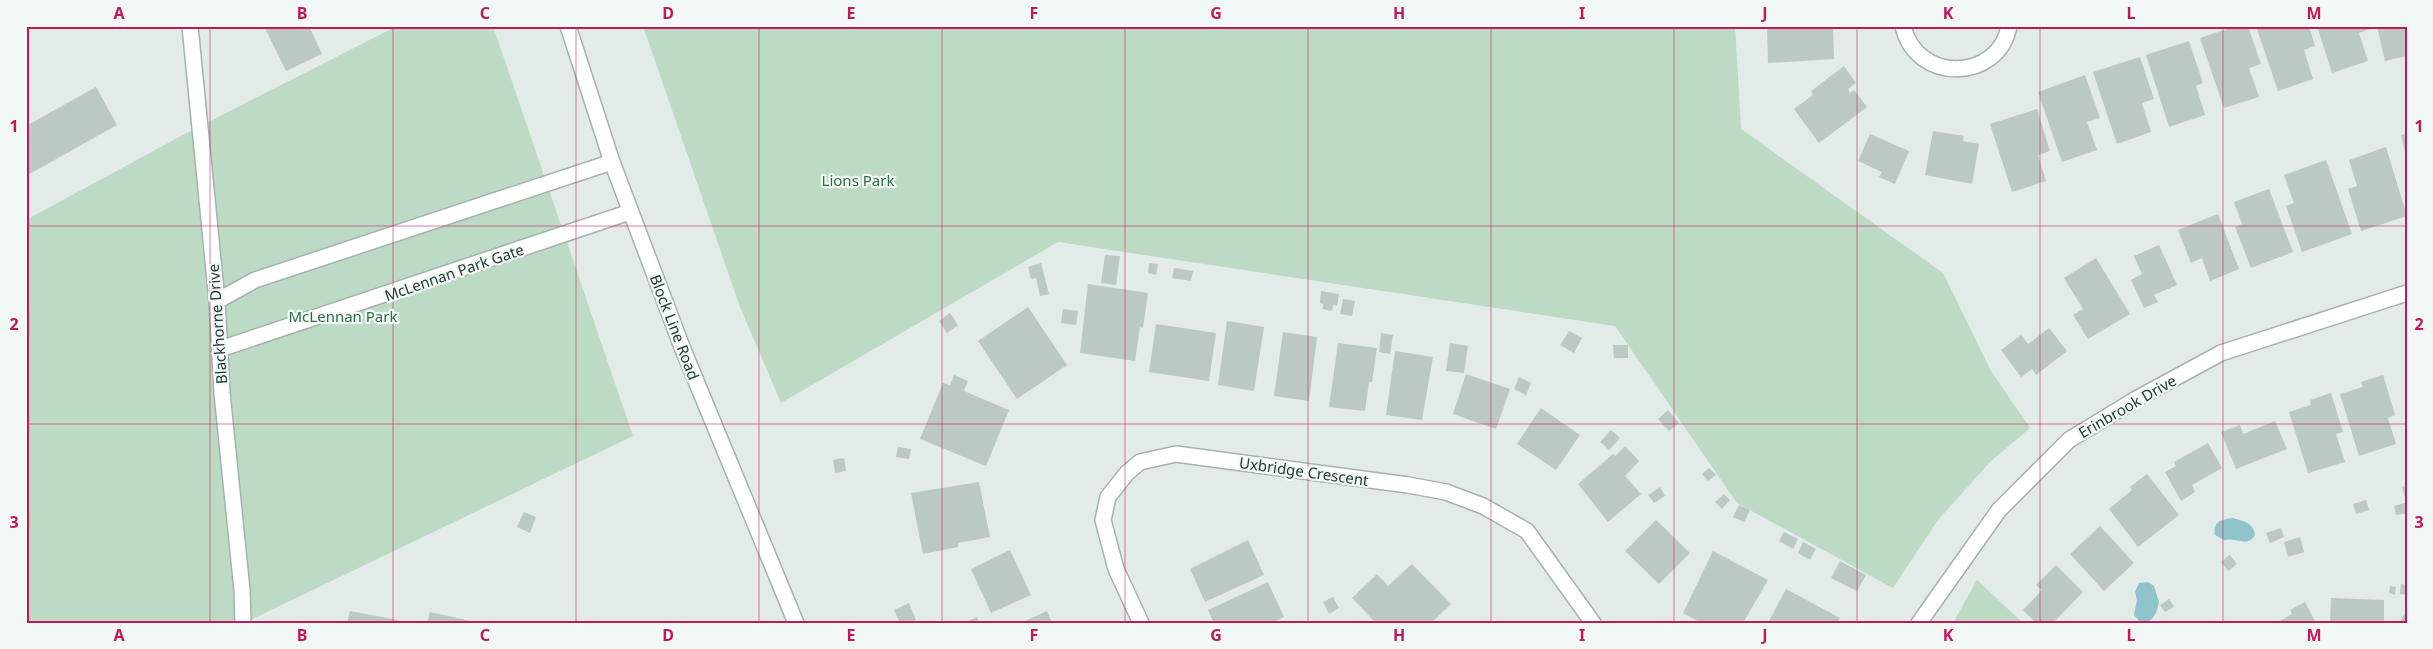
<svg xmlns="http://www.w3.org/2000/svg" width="2433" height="649" viewBox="0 0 2433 649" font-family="'Noto Sans',sans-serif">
<rect width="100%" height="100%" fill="#e2ebe7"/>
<g fill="#bddac4">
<path d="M 397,26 L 493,26 L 633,436 L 244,623 L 26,623 L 26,220 L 181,136 Z"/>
<path d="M 643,26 L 1735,26 L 1741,129 L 1943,273 L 1991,371 L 2030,428 L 1990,462 L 1938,520 L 1893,588 L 1737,503 L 1615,326 L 1058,242 L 781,403 L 740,307 Z"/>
<path d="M 1977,580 L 2023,623 L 1953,623 Z"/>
</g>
<g fill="#8fc4cb">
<path d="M 2232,518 C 2243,521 2253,522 2255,535 C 2247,548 2238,537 2224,540 L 2215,535 C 2213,522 2220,520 2232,518 Z"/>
<path d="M 2148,582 L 2154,586 L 2159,602 C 2157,613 2153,623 2141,623 L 2134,615 L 2137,600 L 2135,592 L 2139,583 Z"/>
</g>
<g fill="#bbc8c3">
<path d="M 264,26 L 309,26 L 322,54 L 286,71 Z"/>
<path d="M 1767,26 L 1833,26 L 1834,59 L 1768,63 Z"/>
<path d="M 2236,26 L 2248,26 L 2261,64 L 2249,68 L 2259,97 L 2224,108 L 2200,38 Z"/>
<path d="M 2256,26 L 2309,26 L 2315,46 L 2304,50 L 2313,79 L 2278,91 Z"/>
<path d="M 2317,26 L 2369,26 L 2370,29 L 2359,33 L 2368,61 L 2332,73 Z"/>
<path d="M 2377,26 L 2407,26 L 2407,56 L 2385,61 Z"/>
<path d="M 2189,41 L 2203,83 L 2196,86 L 2205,115 L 2169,127 L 2146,55 Z"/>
<path d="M 2140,57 L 2154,99 L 2142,103 L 2151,132 L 2117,144 L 2093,72 Z"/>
<path d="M 1844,66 L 1856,83 L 1848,89 L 1850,93 L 1854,90 L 1867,107 L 1819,143 L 1794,109 L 1813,95 L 1811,91 Z"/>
<path d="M 2085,75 L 2100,118 L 2087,122 L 2097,150 L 2062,162 L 2038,92 Z"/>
<path d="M 96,87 L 117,125 L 26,176 L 26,126 Z"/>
<path d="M 2037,109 L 2050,151 L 2038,155 L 2046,181 L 2012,192 L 1990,124 Z"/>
<path d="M 1933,131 L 1964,136 L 1963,141 L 1979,144 L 1972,184 L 1925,175 Z"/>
<path d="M 2407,133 L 2407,157 L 2406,157 L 2401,135 Z"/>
<path d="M 1870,134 L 1909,151 L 1895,184 L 1879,177 L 1882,172 L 1858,161 Z"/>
<path d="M 2386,147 L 2407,216 L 2361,231 L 2348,189 L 2357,186 L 2349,160 Z"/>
<path d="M 2326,160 L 2352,234 L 2302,252 L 2286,206 L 2294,203 L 2284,175 Z"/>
<path d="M 2269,189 L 2293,252 L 2251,268 L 2235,227 L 2242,224 L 2234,202 Z"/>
<path d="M 2218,214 L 2239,269 L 2210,281 L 2202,258 L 2191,263 L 2178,230 Z"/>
<path d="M 2159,245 L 2177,285 L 2154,295 L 2158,302 L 2144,308 L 2131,280 L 2142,274 L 2134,256 Z"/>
<path d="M 1105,255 L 1120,256 L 1116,285 L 1101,283 Z"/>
<path d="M 2096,258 L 2130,314 L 2088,339 L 2073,315 L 2083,309 L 2064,278 Z"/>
<path d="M 1041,263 L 1049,294 L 1040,296 L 1036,278 L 1031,279 L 1028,267 Z"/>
<path d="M 1149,263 L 1158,264 L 1156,275 L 1148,273 Z"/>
<path d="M 1174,268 L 1193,271 L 1191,281 L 1172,278 Z"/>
<path d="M 1088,284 L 1148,293 L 1143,328 L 1140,327 L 1135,361 L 1080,353 Z"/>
<path d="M 1321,291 L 1339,294 L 1337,306 L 1333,305 L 1332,311 L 1323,309 L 1323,304 L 1320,303 Z"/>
<path d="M 1343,299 L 1355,301 L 1352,316 L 1340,314 Z"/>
<path d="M 1028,307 L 1067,365 L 1017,399 L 978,341 Z"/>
<path d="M 1063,309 L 1078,311 L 1076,325 L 1061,323 Z"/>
<path d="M 950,313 L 958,325 L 947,333 L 939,321 Z"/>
<path d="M 1227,321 L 1264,327 L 1254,391 L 1218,385 Z"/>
<path d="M 1156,324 L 1216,333 L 1209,381 L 1149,372 Z"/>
<path d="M 2049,328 L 2067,351 L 2036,375 L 2032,369 L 2021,377 L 2001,350 L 2021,335 L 2028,344 Z"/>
<path d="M 1569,331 L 1582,338 L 1574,353 L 1560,345 Z"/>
<path d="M 1283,332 L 1317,337 L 1309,401 L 1274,396 Z"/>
<path d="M 1381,333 L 1393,335 L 1390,354 L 1379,352 Z"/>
<path d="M 1338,343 L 1377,348 L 1372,382 L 1369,382 L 1365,411 L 1329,407 Z"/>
<path d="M 1450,343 L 1468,346 L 1464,373 L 1446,371 Z"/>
<path d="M 1613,345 L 1628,345 L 1628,358 L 1614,358 Z"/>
<path d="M 1395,351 L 1433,357 L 1422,420 L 1386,415 Z"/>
<path d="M 1466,374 L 1510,389 L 1496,429 L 1453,414 Z"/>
<path d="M 954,375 L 968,381 L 964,391 L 1009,410 L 986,466 L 920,439 L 943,383 L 950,385 Z"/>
<path d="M 2383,375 L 2395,415 L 2388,418 L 2396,444 L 2359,456 L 2340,394 L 2363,387 L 2361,382 Z"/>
<path d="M 1519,377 L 1531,383 L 1526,395 L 1514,389 Z"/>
<path d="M 2331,393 L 2343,432 L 2336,434 L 2345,462 L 2308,473 L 2289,412 L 2311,405 L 2310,400 Z"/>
<path d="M 1541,408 L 1580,435 L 1556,470 L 1517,444 Z"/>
<path d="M 1668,410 L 1679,423 L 1669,431 L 1658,419 Z"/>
<path d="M 2275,421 L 2287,449 L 2236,469 L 2221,432 L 2240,425 L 2243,434 Z"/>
<path d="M 1611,430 L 1620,438 L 1609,450 L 1600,442 Z"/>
<path d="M 2208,443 L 2222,468 L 2192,485 L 2195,492 L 2181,501 L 2165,472 L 2176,466 L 2174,462 Z"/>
<path d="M 1625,446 L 1639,461 L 1625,476 L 1641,494 L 1608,522 L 1578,484 L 1613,454 L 1615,456 Z"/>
<path d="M 898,447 L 911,449 L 909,459 L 896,457 Z"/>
<path d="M 844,458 L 846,471 L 835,473 L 833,460 Z"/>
<path d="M 1709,468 L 1716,475 L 1708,481 L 1702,474 Z"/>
<path d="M 2147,474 L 2179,515 L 2138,547 L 2109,509 L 2132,490 L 2130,487 Z"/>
<path d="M 979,482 L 990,537 L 958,543 L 958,547 L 923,554 L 911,493 Z"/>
<path d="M 2407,485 L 2407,502 L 2406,502 L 2402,487 Z"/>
<path d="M 1660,487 L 1665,496 L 1654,503 L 1648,495 Z"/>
<path d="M 1724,494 L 1730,500 L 1722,509 L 1715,502 Z"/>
<path d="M 2366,500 L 2369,510 L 2356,514 L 2353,504 Z"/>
<path d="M 2405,503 L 2407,513 L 2396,515 L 2394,506 Z"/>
<path d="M 1739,505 L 1750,510 L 1744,522 L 1733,517 Z"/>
<path d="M 524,512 L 536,517 L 530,533 L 517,527 Z"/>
<path d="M 1656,520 L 1690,553 L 1659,584 L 1625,551 Z"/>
<path d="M 2100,526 L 2134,563 L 2104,591 L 2070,554 Z"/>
<path d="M 2281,528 L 2284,537 L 2270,543 L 2266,533 Z"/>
<path d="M 1784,532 L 1798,539 L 1793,549 L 1779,541 Z"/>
<path d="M 2300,537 L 2304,552 L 2288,557 L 2284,542 Z"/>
<path d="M 1248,540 L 1264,575 L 1205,602 L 1190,569 Z"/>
<path d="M 1803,542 L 1816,549 L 1810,560 L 1798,553 Z"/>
<path d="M 1010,550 L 1031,595 L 991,613 L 971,569 Z"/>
<path d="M 1713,551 L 1768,580 L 1743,623 L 1701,623 L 1683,613 Z"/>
<path d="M 2230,555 L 2237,564 L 2228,571 L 2221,562 Z"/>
<path d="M 1840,561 L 1866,575 L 1857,591 L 1831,578 Z"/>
<path d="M 1412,564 L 1451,604 L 1431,623 L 1376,623 L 1352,598 L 1377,574 L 1388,586 Z"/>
<path d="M 2056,565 L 2083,592 L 2053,623 L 2036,623 L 2023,610 L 2042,590 L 2036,585 Z"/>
<path d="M 1268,582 L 1284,617 L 1271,623 L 1214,623 L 1208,610 Z"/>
<path d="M 2401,584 L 2407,585 L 2407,595 L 2400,594 Z"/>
<path d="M 2390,586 L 2396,587 L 2395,595 L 2389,593 Z"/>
<path d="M 1786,589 L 1840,618 L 1837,623 L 1770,623 L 1769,621 Z"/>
<path d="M 1333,597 L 1339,608 L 1329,614 L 1323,602 Z"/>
<path d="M 2331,598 L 2384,600 L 2384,623 L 2330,623 Z"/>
<path d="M 2169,599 L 2174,607 L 2165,612 L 2160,605 Z"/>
<path d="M 2305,602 L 2316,623 L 2276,623 L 2292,614 L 2290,610 Z"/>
<path d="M 909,603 L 916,620 L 909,623 L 900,623 L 894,610 Z"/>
<path d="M 2407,610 L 2407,623 L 2399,623 Z"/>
<path d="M 350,611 L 398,620 L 397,623 L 347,623 Z"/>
<path d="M 1047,611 L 1052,623 L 1021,623 Z"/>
<path d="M 430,612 L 475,622 L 475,623 L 427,623 Z"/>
<path d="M 977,617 L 979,623 L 963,623 Z"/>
</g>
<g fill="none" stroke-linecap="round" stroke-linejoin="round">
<g stroke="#a5b2ae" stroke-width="18">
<g id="minor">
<path d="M 190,26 L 217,301 L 222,393 L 242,590 L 243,623"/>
<path d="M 568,26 L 612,162 L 682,347 L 796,623"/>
<path d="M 1903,26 C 1916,84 1999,82 2009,26"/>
<path d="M 217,301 L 255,280 L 612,162"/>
<path d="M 220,349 L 630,212"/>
<path d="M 1141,623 L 1116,569 L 1103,520 L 1108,497 L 1127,473 L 1140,462 L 1176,454 L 1408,485 L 1446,492 L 1483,506 L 1527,531 L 1593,623"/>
<path d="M 1919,623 L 1999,510 L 2069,440 L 2138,398 L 2221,353 L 2407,293"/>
</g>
</g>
<use href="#minor" stroke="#fff" stroke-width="15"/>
</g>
<path fill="none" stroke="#c2185b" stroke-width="1" stroke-opacity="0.55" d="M 210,26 L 210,623M 393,26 L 393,623M 576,26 L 576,623M 759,26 L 759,623M 942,26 L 942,623M 1125,26 L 1125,623M 1308,26 L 1308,623M 1491,26 L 1491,623M 1674,26 L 1674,623M 1857,26 L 1857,623M 2040,26 L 2040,623M 2223,26 L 2223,623M 26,226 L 2407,226M 26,424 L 2407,424"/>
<g text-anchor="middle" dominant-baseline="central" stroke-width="4.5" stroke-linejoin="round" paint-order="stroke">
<g font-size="15" fill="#316e47" stroke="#f2f8f5">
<text x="858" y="180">Lions Park</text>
<text x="343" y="316">McLennan Park</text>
</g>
<g font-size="15" fill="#243a34" stroke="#f2f8f5">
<text transform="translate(454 272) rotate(-19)">McLennan Park Gate</text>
<text transform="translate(217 324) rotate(-94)">Blackhorne Drive</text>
<text transform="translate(675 327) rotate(69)">Block Line Road</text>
<text transform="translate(2127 406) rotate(-30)">Erinbrook Drive</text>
<text transform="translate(1304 471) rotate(8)">Uxbridge Crescent</text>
</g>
</g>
<rect width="2433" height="649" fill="none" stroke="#f2f8f5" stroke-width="55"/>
<rect x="28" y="28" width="2378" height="594" fill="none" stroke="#c2185b" stroke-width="2"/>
<g font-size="16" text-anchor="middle" font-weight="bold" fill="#c2185b">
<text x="119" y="19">A</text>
<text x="302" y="19">B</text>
<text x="485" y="19">C</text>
<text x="668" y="19">D</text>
<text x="851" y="19">E</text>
<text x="1034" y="19">F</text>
<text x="1216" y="19">G</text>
<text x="1399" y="19">H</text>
<text x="1582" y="19">I</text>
<text x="1765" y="19">J</text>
<text x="1948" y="19">K</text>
<text x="2131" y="19">L</text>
<text x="2314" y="19">M</text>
<text x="14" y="132">1</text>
<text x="2419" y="132">1</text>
<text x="14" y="330">2</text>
<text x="2419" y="330">2</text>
<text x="14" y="528">3</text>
<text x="2419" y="528">3</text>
<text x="119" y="641">A</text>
<text x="302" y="641">B</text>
<text x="485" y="641">C</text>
<text x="668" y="641">D</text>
<text x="851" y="641">E</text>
<text x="1034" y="641">F</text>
<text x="1216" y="641">G</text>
<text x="1399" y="641">H</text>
<text x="1582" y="641">I</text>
<text x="1765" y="641">J</text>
<text x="1948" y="641">K</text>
<text x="2131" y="641">L</text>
<text x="2314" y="641">M</text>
</g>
</svg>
